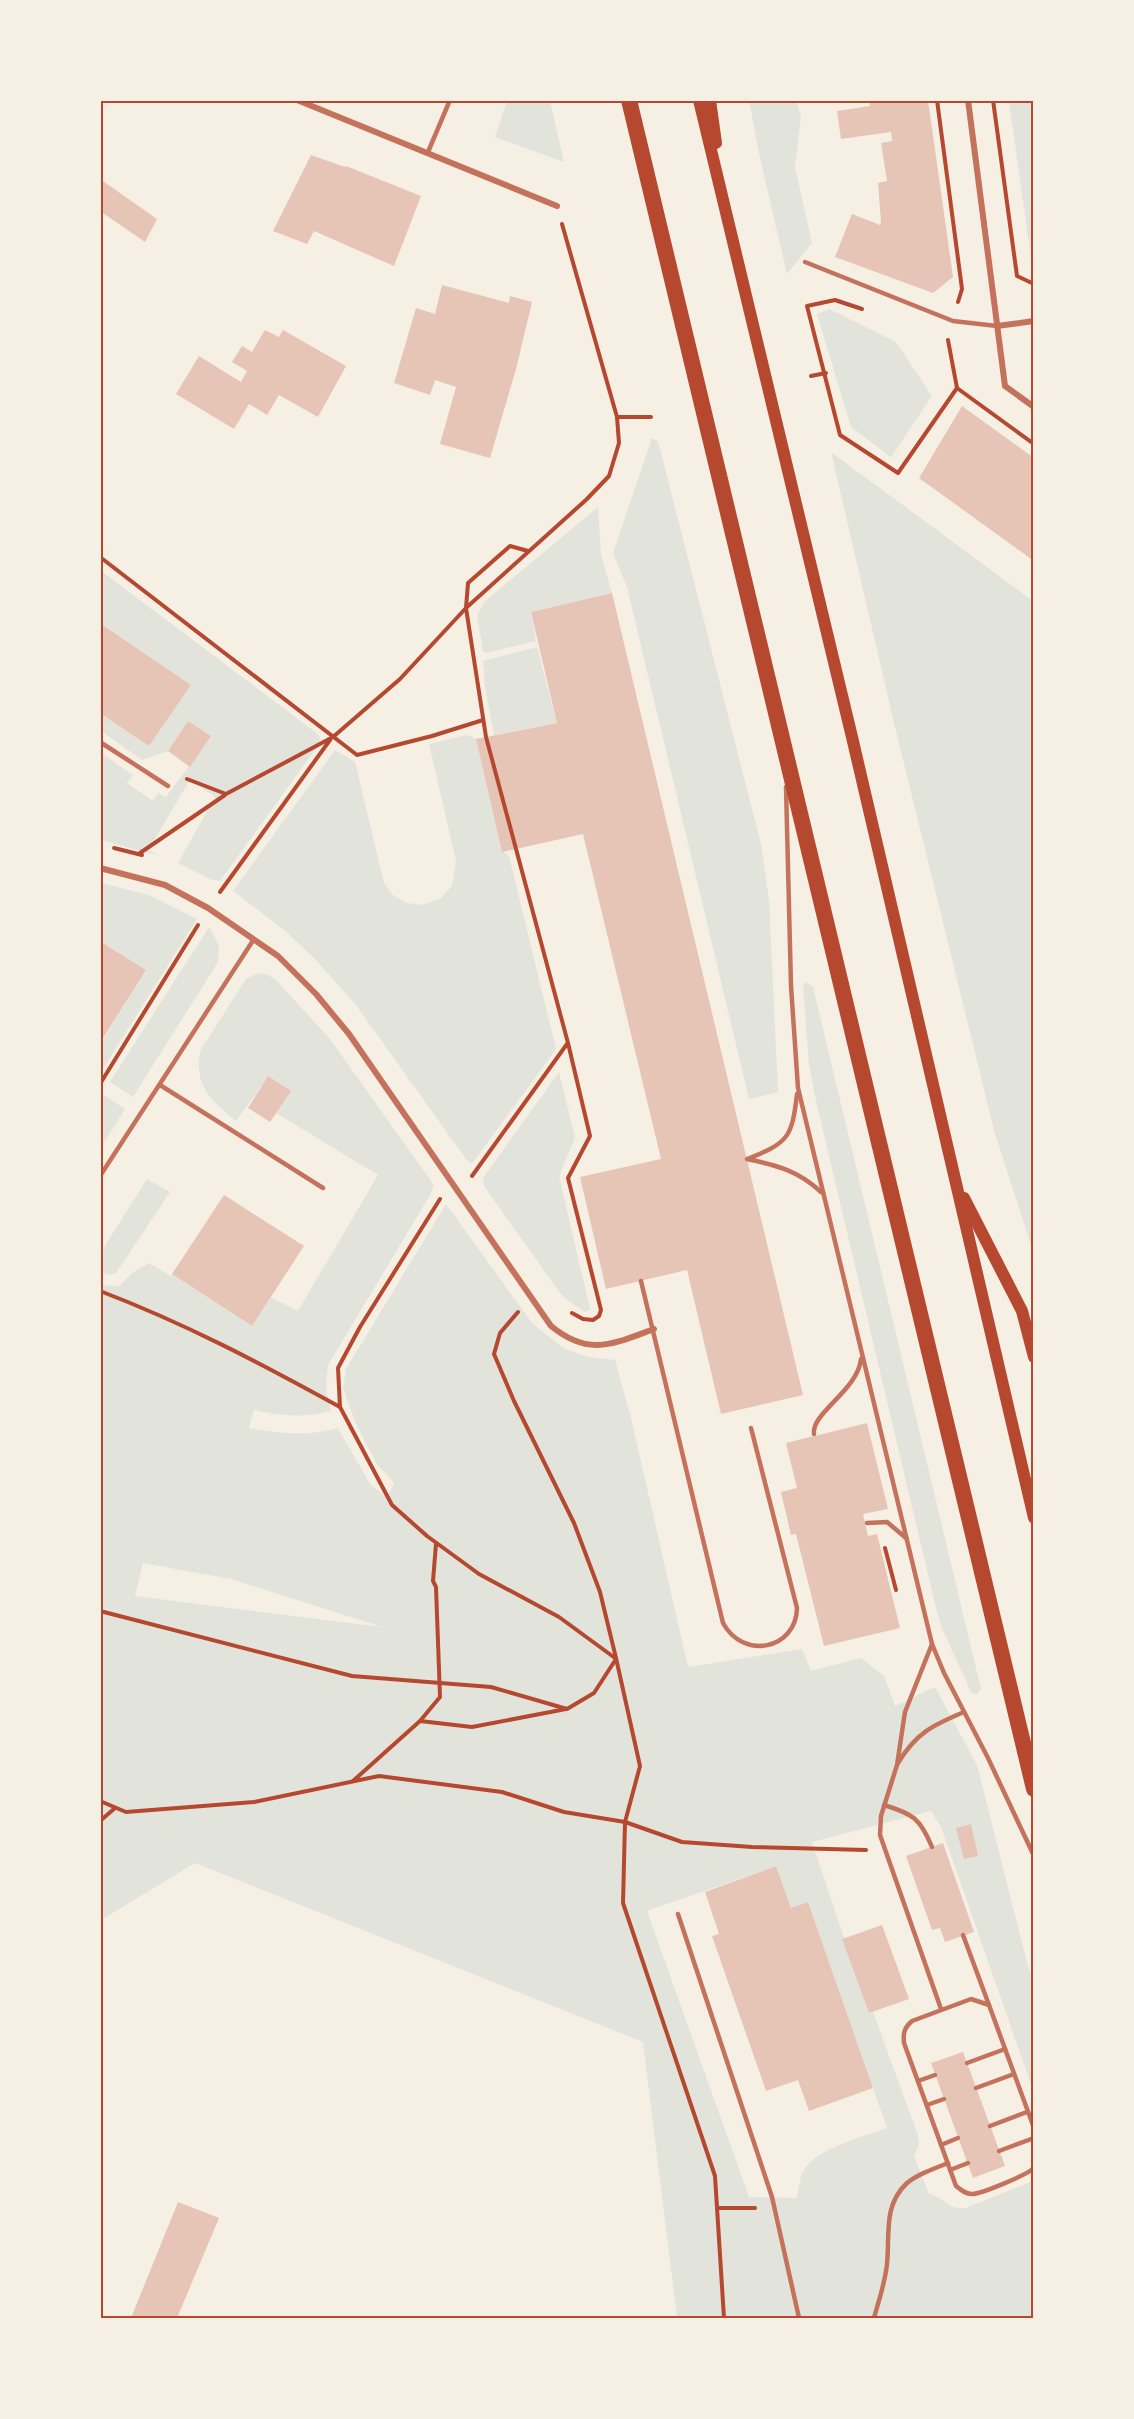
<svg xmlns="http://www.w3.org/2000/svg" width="1134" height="2419" viewBox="0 0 1134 2419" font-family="Karla,sans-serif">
<rect width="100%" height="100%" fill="#f6efe4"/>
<g fill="#e2e4dc" fill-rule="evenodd">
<path d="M 507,101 L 550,101 L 564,162 L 495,137 Z"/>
<path d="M 749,101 L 796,101 L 801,116 L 795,167 L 812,243 L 787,274 L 760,158 Z"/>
<path d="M 1009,101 L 1033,101 L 1033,273 L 1033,272 Z"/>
<path d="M 829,309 L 896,342 L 932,396 L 891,457 L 851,427 L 817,314 Z"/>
<path d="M 652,438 L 658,441 L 761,844 L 769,900 L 778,1092 L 749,1099 L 627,587 L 613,553 Z"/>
<path d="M 831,452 L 1033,601 L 1033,1251 L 995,1134 L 894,723 Z"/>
<path d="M 598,507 L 601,555 L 612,593 L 531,612 L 536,641 L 486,653 L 483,651 L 477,616 L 484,602 Z"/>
<path d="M 100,570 L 319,735 L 320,743 L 220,881 L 212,880 L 178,863 L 215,797 L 190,780 L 148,850 L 160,856 L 101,840 L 101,753 L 133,775 L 127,783 L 153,801 L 158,793 L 166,797 L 211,736 L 188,721 L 168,751 L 142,760 L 101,731 L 101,713 L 149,746 L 191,685 L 101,623 Z"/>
<path d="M 537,647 L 557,723 L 494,735 L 485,687 L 483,661 Z"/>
<path d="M 467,735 L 476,739 L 502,851 L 509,856 L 556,1049 L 472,1164 L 466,1159 L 356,1005 L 315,959 L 284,930 L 233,891 L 335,750 L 355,762 L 384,883 L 393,895 L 407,903 L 422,905 L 440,899 L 452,886 L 456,861 L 429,744 Z"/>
<path d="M 101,883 L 149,895 L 197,919 L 101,1072 L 101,1043 L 146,970 L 101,941 Z"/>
<path d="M 209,927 L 219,945 L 218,962 L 133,1097 L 110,1082 Z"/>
<path d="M 258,973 L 269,975 L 276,980 L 330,1039 L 434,1185 L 430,1195 L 328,1365 L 326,1389 L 331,1411 C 303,1418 281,1416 254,1410 L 249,1428 C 285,1434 302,1437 338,1428 L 370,1484 L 387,1498 L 394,1483 L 376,1463 L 355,1422 L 343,1388 L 346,1369 L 446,1204 L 532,1323 L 563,1348 L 588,1357 L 615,1360 L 631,1418 L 688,1667 L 802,1649 L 811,1671 L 861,1658 L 884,1676 L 895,1706 L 935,1687 L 977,1765 L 1033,1986 L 1033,2090 L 941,1827 L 931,1811 L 812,1842 L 869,2013 L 873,2012 L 918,2135 L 919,2144 L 914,2156 L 929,2194 C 945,2197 946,2210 965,2208 L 1033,2181 L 1033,2318 L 677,2318 L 643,2042 L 195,1863 L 101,1920 L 100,1285 L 119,1286 L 132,1273 L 149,1263 L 171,1276 L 172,1274 L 252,1326 L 271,1297 L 298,1311 L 378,1175 L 276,1113 L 290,1091 L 268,1077 L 236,1121 C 211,1100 194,1087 200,1051 L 246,979 ZM 143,1563 L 231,1579 L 382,1627 L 135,1596 ZM 776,1866 L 791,1908 L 808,1902 L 887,2128 C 863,2137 817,2148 804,2170 C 799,2177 799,2189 797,2198 L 749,2197 L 647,1911 Z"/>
<path d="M 806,982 L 813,987 L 981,1689 L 976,1695 L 971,1692 L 941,1626 L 935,1604 L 816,1101 L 809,1064 L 803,987 Z"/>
<path d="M 559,1072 L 575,1138 L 559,1176 L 590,1309 L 585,1312 L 567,1300 L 561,1294 L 484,1186 L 483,1178 Z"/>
<path d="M 102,1094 L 125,1109 L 101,1147 L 100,1097 Z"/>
<path d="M 147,1179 L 170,1192 L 116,1273 L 110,1275 L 102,1273 L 101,1252 Z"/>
</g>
<g fill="#e6c5b7">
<path d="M 869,100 L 928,100 L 953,277 L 933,293 L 835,257 L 852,214 L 880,225 L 881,222 L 878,183 L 887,181 L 881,143 L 892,141 L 891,132 L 841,139 L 837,111 L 870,106 Z"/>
<path d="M 311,155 L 345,167 L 346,166 L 421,196 L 394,266 L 314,231 L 307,244 L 273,231 Z"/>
<path d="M 100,179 L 157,219 L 145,242 L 100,211 Z"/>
<path d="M 442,285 L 509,303 L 510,296 L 532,302 L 516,369 L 490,458 L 440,444 L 456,387 L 435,380 L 430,395 L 394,383 L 416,308 L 435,314 Z"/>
<path d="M 265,330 L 279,337 L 283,330 L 346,366 L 318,417 L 279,395 L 267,415 L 249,404 L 234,429 L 176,394 L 199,356 L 241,382 L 247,371 L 232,362 L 242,346 L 252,352 Z"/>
<path d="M 962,406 L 1034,458 L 1034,561 L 919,478 Z"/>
<path d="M 612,593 L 803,1395 L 721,1414 L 687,1270 L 606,1289 L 580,1177 L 661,1159 L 583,834 L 502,852 L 476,739 L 557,723 L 531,612 Z"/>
<path d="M 100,623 L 191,685 L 149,746 L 100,713 Z"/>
<path d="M 188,721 L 211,736 L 190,767 L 168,751 Z"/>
<path d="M 100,941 L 146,970 L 100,1043 Z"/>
<path d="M 268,1076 L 291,1091 L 270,1122 L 248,1108 Z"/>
<path d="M 224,1195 L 304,1246 L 252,1326 L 172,1274 Z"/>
<path d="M 867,1423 L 888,1509 L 863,1514 L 868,1536 L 877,1534 L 900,1628 L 824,1646 L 796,1534 L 791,1535 L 781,1492 L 797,1488 L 786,1443 Z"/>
<path d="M 971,1824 L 978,1856 L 964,1859 L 956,1828 Z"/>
<path d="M 943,1843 L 974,1932 L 945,1942 L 940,1928 L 932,1930 L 906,1856 Z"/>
<path d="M 776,1866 L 791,1908 L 808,1902 L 873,2088 L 809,2111 L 798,2080 L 766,2091 L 712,1936 L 719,1934 L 705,1892 Z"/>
<path d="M 882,1925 L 909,1999 L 869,2013 L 842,1939 Z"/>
<path d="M 963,2052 L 1005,2166 L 973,2178 L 931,2063 Z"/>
<path d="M 178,2202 L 219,2218 L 177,2318 L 131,2318 Z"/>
</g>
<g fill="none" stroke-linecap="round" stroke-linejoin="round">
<g stroke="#b5482f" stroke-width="4">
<path d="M 937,100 L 962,289 L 958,302"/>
<path d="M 993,100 L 1017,276 L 1034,284"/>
<path d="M 562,224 L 617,417 L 619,443 L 609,476 L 587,499 L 466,608 L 486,737 L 568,1043 L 590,1136 L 568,1178 L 601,1310 L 599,1316 L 593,1320 L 583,1319 L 572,1313"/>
<path d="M 862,309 L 835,300 L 807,306 L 840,435 L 898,473 L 957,388"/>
<path d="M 948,340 L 957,388 L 1034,444"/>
<path d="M 811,376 L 826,373"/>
<path d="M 617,417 L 651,417"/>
<path d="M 100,557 L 357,755 L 432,736 L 483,720"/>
<path d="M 187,779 L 226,794 L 333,737 L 400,679 L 466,608 L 468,583 L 510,546 L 528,551"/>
<path d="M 114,848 L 142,855"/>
<path d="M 140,853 L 225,795"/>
<path d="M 220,892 L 330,740"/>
<path d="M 100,1084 L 198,925"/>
<path d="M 472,1176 L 567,1044"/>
<path d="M 440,1199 L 360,1327 L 338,1368 L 340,1407 L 392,1505 L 427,1536 L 479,1574 L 559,1617 L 615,1658"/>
<path d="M 100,1291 C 184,1323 262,1364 340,1407"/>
<path d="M 518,1312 L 500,1333 L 494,1354 L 514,1401 L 574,1523 L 600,1592 L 616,1658 L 640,1766 L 625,1822 L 623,1903 L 715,2176 L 724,2318"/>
<path d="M 885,1548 L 896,1590"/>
<path d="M 100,1611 L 352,1676 L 491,1687 L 567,1709 L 594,1693 L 616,1659"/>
<path d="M 420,1721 L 440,1697 L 436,1587 L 433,1581 L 436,1544"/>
<path d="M 353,1781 L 420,1721 L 472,1727 L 566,1709"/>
<path d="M 100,1801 L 126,1812 L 254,1802 L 379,1776 L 502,1792 L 564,1812 L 625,1822 L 682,1842 L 752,1847 L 866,1850"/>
<path d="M 100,1821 L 115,1808"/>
<path d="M 717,2208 L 755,2208"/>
</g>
<g stroke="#c5725c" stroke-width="4.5">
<path d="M 428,152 L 450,100"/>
<path d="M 805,262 L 953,321 L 997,326"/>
<path d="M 100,742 L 168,786"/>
<path d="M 786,787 L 791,986 L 798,1088 L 932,1644 L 944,1673 L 988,1758 L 1034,1856"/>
<path d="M 160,1085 L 323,1188"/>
<path d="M 797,1094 C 792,1138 788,1143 747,1159 C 776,1165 799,1171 821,1192"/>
<path d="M 100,1176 L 254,939"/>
<path d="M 641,1281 L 723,1623 C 743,1660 796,1650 797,1608 L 751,1428"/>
<path d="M 814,1434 C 811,1413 858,1390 861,1359"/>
<path d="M 867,1523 L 887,1522 L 906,1538"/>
<path d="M 932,1644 L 905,1712 L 897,1765 L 881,1816 L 880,1835 L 941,2009"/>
<path d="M 898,1763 C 916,1733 933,1725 964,1712"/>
<path d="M 884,1805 C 913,1814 920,1818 932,1847"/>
<path d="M 678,1914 L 772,2197 L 799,2318"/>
<path d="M 963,1935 L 989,2005"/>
<path d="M 967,2063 L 1005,2049"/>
<path d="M 918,2081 L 935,2075"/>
<path d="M 976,2088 L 1014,2074"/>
<path d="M 927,2105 L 944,2099"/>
<path d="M 990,2126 L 1027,2112"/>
<path d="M 1034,2128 L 989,2005 L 971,1999 L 912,2021 C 904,2028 903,2033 904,2043 L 956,2186 C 961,2190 965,2194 972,2194 C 981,2194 1027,2175 1034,2168"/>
<path d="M 941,2145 L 958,2138"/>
<path d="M 999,2151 L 1034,2138"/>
<path d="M 950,2170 L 968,2163"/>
<path d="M 874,2318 C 879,2300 885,2283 887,2264 C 890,2236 883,2206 906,2184 C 917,2174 934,2169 948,2163"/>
</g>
<g stroke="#c5725c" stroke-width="6">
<path d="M 297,100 L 557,206"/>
<path d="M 968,100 L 1005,386 L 1034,407"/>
<path d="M 997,326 L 1034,321"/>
<path d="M 100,868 L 165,885 L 208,908 L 278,956 L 316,994 L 349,1034 L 551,1326 C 589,1357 613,1344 654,1329"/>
</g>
<g stroke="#b5482f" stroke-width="12">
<path d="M 699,100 L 852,737 L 1034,1518"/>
<path d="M 710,100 L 716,143"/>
<path d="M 964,1198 L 1022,1311 L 1034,1357"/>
</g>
<path stroke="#b5482f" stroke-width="16" d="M 629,100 L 1034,1789"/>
</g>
<rect width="1134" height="2419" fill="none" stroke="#f6efe4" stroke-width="204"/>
<rect x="102" y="102" width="930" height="2215" fill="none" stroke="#b5482f" stroke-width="2"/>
</svg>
